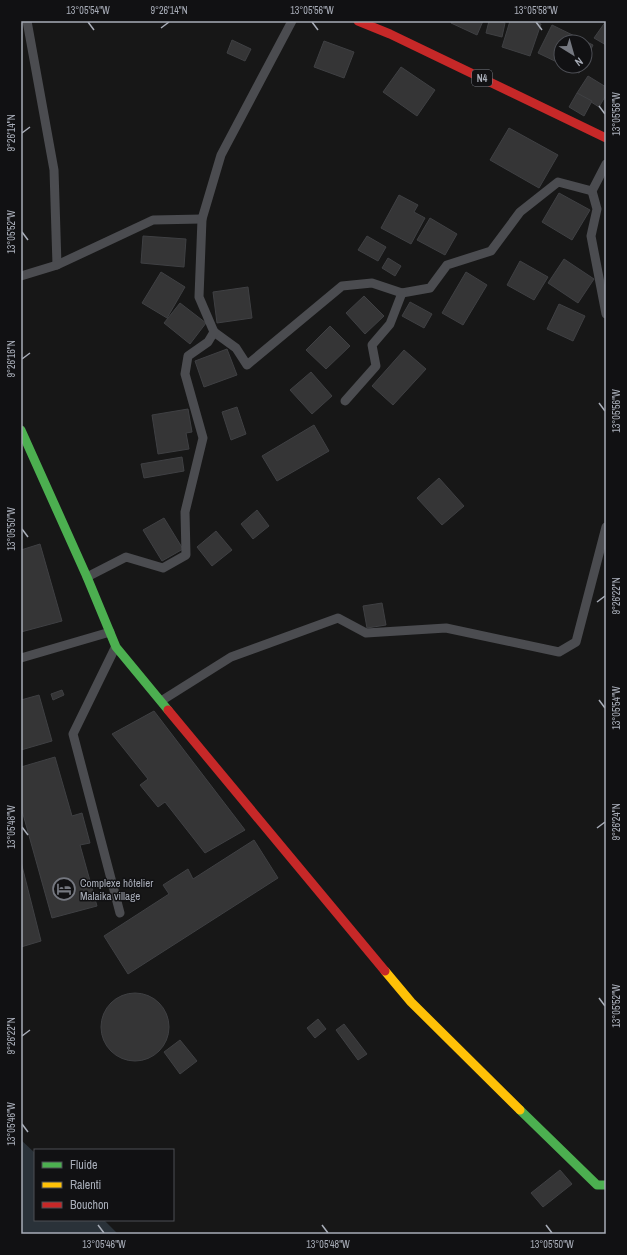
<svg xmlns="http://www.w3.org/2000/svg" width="627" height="1255" viewBox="0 0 627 1255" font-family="'Archivo Narrow',sans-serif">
<rect width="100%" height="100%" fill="#171717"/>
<path fill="#2a3239" d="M 21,1140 L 35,1153 L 35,1220 L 104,1220 L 118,1234 L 21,1234 Z"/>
<g fill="#353536" stroke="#3f4043">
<path d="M 452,21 L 483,21 L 477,35 L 451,23 Z"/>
<path d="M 489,21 L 499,21 L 505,23 L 502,37 L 486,33 Z"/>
<path d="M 510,21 L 531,21 L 541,24 L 530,56 L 502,47 Z"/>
<path d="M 606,21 L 606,45 L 594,38 Z"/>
<path d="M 552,25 L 593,45 L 585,62 L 585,42 L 561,42 L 561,64 L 538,53 Z"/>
<path d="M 232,40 L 251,49 L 245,61 L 227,53 Z"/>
<path d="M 324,41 L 354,52 L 344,78 L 314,67 Z"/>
<path d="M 564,66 L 583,66 L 579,73 Z"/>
<path d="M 401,67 L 435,90 L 417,116 L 383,92 Z"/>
<path d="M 588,76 L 606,87 L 606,95 L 599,107 L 577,93 Z"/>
<path d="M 577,93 L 592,101 L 584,116 L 569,107 Z"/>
<path d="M 509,128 L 558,155 L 539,188 L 490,160 Z"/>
<path d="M 559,193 L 590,210 L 572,240 L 542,222 Z"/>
<path d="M 399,195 L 418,205 L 414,212 L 425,218 L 411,244 L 381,228 Z"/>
<path d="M 430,218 L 457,234 L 445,255 L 417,240 Z"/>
<path d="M 143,236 L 186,239 L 184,267 L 141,263 Z"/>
<path d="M 367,236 L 386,247 L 378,261 L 358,250 Z"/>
<path d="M 388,258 L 401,266 L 395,276 L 382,268 Z"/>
<path d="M 564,259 L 594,279 L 578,303 L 548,283 Z"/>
<path d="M 520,261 L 548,277 L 534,300 L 507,285 Z"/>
<path d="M 161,272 L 185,287 L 167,318 L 142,303 Z"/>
<path d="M 466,272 L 487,285 L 463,325 L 442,313 Z"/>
<path d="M 248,287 L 252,318 L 217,323 L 213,292 Z"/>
<path d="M 364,296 L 384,316 L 365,334 L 346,313 Z"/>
<path d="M 410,302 L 432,314 L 424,328 L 402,316 Z"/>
<path d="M 180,303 L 206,323 L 190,344 L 164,323 Z"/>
<path d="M 559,304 L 585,316 L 573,341 L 547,329 Z"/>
<path d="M 330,326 L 350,346 L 326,369 L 306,350 Z"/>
<path d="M 227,349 L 237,375 L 204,387 L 195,361 Z"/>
<path d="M 404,350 L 426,369 L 393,405 L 372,386 Z"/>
<path d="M 311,372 L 332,396 L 312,414 L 290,390 Z"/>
<path d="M 237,407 L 246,434 L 231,440 L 222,412 Z"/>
<path d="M 188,409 L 192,432 L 186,433 L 189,449 L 158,454 L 152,415 Z"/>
<path d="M 314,425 L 329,451 L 277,481 L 262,456 Z"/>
<path d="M 182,457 L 184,471 L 144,478 L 141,464 Z"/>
<path d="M 439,478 L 464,506 L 442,525 L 417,498 Z"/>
<path d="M 257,510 L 269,526 L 253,539 L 241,524 Z"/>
<path d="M 164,518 L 183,549 L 162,561 L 143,530 Z"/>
<path d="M 216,531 L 232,550 L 212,566 L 197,547 Z"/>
<path d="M 40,544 L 62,621 L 21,632 L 21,550 Z"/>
<path d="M 382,603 L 386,625 L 367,628 L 363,606 Z"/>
<path d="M 62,690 L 64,695 L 53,700 L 51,694 Z"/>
<path d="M 39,695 L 52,741 L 21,750 L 21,700 Z"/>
<path d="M 154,711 L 245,830 L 205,853 L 165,802 L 158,807 L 140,785 L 148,779 L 112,734 Z"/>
<path d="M 55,757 L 72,816 L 82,813 L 90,843 L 80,845 L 97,906 L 52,918 L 21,807 L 21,767 Z"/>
<path d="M 254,840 L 278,878 L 128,974 L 104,936 L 169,894 L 163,885 L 188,869 L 193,879 Z"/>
<path d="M 21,862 L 41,941 L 21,947 Z"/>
<circle cx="135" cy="1027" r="34"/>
<path d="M 318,1019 L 326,1029 L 315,1038 L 307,1028 Z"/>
<path d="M 344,1024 L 367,1054 L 358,1060 L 336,1030 Z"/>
<path d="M 180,1040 L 197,1061 L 180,1074 L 164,1052 Z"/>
<path d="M 560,1170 L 572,1184 L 543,1207 L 531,1193 Z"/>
</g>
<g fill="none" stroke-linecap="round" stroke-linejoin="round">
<g stroke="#4b4c50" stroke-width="9">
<path d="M 27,21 L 54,170 L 57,265"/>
<path d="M 606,164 L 592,191 L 597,209 L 591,236 L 606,314"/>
<path d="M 21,276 L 57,265 L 153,220 L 202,219"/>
<path d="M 214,332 L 236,348 L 247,365 L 342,286 L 372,283 L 402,293 L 430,288 L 447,265 L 491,251 L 520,212 L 558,182 L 592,191"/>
<path d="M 345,401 L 376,366 L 372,345 L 390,324 L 402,293"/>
<path d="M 87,577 L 126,557 L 163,568 L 186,555 L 185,512 L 203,438 L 185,374 L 188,356 L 208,342 L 214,332 L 199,297 L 202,219 L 221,155 L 292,21"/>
<path d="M 115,648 L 73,734 L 120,913"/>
<path d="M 21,658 L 110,632"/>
<path d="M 161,701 L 231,657 L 338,618 L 366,633 L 446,628 L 559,652 L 576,642 L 606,527"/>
</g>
<g stroke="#4caf50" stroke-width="9">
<path d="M 21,430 L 87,577 L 116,647 L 168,710"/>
<path d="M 520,1110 L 597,1185 L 606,1185"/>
</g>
<path stroke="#ffc107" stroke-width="9" d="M 385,971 L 411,1002 L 520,1110"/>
<g stroke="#c62828" stroke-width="9">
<path d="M 358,21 L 390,34 L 606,138"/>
<path d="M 168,710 L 385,971"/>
</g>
</g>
<path fill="none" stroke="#a8adb8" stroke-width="1.5" d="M 88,22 L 94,30M 312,22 L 318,30M 536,22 L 542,30M 161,28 L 169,22M 599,106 L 605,114M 22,133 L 30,127M 22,232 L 28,240M 22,359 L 30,353M 599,403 L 605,411M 22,529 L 28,537M 597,602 L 605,596M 599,700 L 605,708M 22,827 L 28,835M 597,828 L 605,822M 599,998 L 605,1006M 22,1036 L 30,1030M 22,1124 L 28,1132M 98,1225 L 104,1233M 322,1225 L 328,1233M 546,1225 L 552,1233"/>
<defs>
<g id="hotel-ring" transform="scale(1.15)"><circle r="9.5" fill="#111113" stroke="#757880" stroke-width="1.5"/><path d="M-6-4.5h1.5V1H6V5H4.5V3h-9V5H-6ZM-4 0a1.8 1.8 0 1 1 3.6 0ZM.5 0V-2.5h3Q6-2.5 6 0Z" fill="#757880"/></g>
</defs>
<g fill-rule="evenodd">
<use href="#hotel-ring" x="64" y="889"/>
</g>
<g text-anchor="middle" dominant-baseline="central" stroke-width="3" stroke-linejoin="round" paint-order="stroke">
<rect fill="#111113" stroke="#7b7e86" stroke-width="1" x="472" y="70" width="20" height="16" rx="3"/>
<g font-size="10" font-weight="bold" fill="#a8adb8">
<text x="482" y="78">N4</text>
</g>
<g font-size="11" fill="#a8adb8" stroke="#111113" text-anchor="start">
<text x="80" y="883">Complexe hôtelier<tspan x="80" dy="13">Malaika village</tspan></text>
</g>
</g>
<rect width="627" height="1255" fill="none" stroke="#111113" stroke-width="44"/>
<rect x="34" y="1149" width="140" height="72" fill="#111113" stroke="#4d4f55"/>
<rect x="42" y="1162" width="20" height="6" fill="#4caf50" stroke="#4d4f55"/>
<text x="70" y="1169" font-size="12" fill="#a8adb8">Fluide</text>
<rect x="42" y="1182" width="20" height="6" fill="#ffc107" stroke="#4d4f55"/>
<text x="70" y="1189" font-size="12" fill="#a8adb8">Ralenti</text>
<rect x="42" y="1202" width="20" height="6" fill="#c62828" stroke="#4d4f55"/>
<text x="70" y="1209" font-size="12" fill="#a8adb8">Bouchon</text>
<g transform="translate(573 54) rotate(143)"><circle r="19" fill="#111113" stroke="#4d4f55"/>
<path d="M0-3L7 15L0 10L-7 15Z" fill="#757880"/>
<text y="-6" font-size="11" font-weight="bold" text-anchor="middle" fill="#a8adb8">N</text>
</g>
<rect x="22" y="22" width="583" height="1211" fill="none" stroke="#a8adb8" stroke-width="1.5"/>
<g font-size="10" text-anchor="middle" fill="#a8adb8">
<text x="88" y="14">13°05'54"W</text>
<text x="169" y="14">9°26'14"N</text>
<text x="312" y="14">13°05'56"W</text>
<text x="536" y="14">13°05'58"W</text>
<text transform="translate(616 114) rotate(-90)" y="4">13°05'58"W</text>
<text transform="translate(11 133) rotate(-90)" y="4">9°26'14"N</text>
<text transform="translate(11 232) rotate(-90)" y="4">13°05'52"W</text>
<text transform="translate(11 359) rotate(-90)" y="4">9°26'16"N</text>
<text transform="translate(616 411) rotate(-90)" y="4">13°05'56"W</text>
<text transform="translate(11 529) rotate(-90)" y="4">13°05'50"W</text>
<text transform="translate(616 596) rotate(-90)" y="4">9°26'22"N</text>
<text transform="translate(616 708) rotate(-90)" y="4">13°05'54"W</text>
<text transform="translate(616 822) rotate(-90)" y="4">9°26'24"N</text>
<text transform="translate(11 827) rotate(-90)" y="4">13°05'48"W</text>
<text transform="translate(616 1006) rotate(-90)" y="4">13°05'52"W</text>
<text transform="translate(11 1036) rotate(-90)" y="4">9°26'22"N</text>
<text transform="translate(11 1124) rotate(-90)" y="4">13°05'46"W</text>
<text x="104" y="1248">13°05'46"W</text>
<text x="328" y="1248">13°05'48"W</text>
<text x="552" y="1248">13°05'50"W</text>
</g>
</svg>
